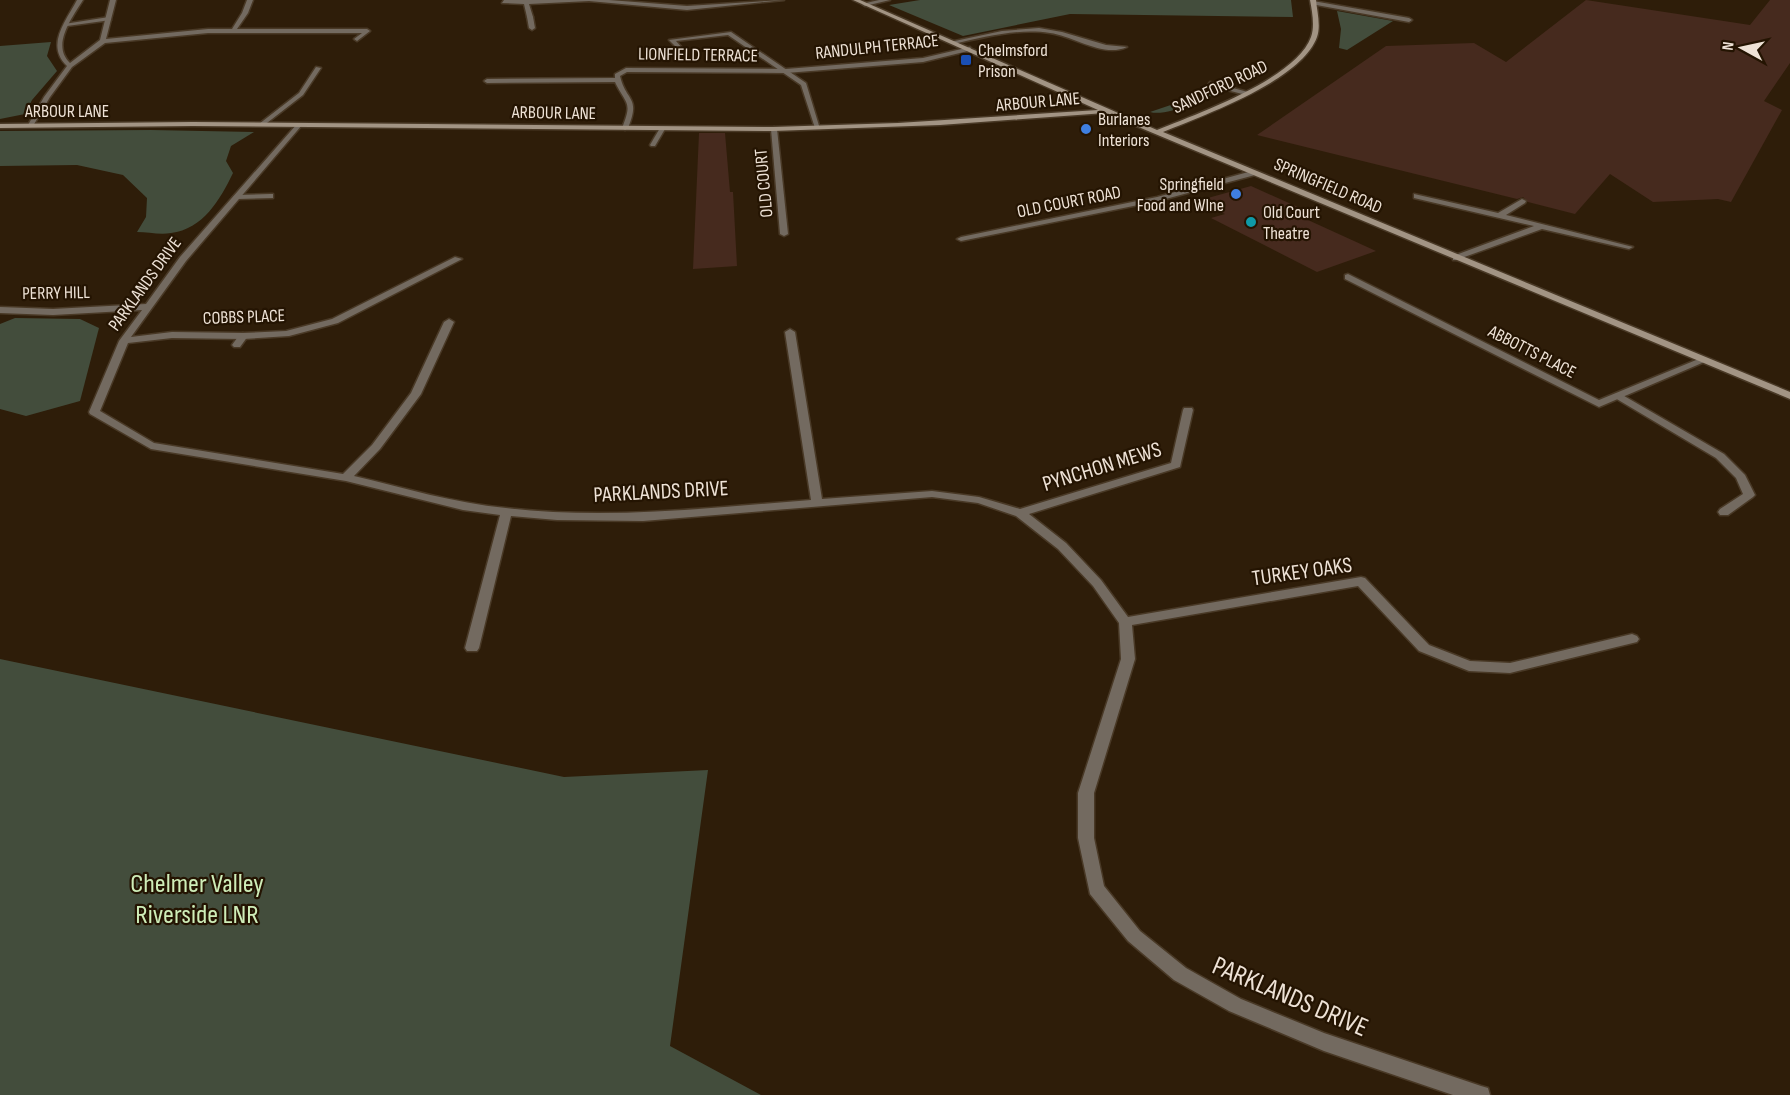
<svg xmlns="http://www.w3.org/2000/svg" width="1790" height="1095" viewBox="0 0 1790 1095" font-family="'Sofia Sans Condensed',sans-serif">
<rect width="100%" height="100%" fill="#2e1d09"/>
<g fill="#434d3c">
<path d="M 920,0 L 1291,0 L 1293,17 L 1070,14 L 963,36 L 889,5 Z"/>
<path d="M 1337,11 L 1393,21 L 1347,50 L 1339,48 L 1341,29 Z"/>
<path d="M 51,42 L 47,56 L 57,71 L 32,100 L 25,114 L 0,119 L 0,46 Z"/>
<path d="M 1218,89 L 1220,92 C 1203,99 1167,117 1150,112 Z"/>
<path d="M 151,130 L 254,132 L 231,146 L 226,161 L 233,173 C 220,200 203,229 171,233 C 160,235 148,232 137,232 L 146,217 L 147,198 L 123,175 L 77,165 L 0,166 L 0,131 Z"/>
<path d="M 15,318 L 80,319 L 99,328 L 80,401 L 26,416 L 0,409 L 0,324 Z"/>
<path d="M 0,659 L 564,777 L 708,770 L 670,1046 L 761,1095 L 0,1095 Z"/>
</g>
<g fill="#462a1e">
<path d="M 1586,0 L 1750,25 L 1770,0 L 1790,0 L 1790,63 L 1764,101 L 1782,110 L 1731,202 L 1718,199 L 1653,202 L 1610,174 L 1575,214 L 1528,202 L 1523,197 L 1517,199 L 1257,135 L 1386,46 L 1474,43 L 1506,62 Z"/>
<path d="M 699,133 L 725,133 L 730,192 L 733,192 L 737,266 L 693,269 Z"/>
<path d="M 1251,186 L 1318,216 L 1308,220 L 1376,251 L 1317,272 L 1211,218 L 1225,214 L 1197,201 Z"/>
</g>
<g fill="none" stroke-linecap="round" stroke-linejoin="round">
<g stroke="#493926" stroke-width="3">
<g id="lane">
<path d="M 879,0 L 890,0 L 865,6 L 862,4 Z"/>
<path d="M 1313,1 L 1409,18 L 1412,20 L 1409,22 L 1311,4 Z"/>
<path d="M 530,15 L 533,17 L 535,28 L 532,30 L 529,28 L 527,17 Z"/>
<path d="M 109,17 L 111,20 L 67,26 L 64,24 Z"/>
<path d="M 731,32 L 806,83 L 820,129 L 815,128 L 801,85 L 728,35 L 676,41 L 684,50 L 681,52 L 669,40 Z"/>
<path d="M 316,67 L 321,68 L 303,95 L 263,126 L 259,126 L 259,124 L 299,93 Z"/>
<path d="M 1210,82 L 1248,92 L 1249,93 L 1246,95 L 1208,85 Z"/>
<path d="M 660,128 L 665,129 L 655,146 L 651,146 L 650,145 Z"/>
<path d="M 270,194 L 273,194 L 273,198 L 237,199 L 233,197 L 237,195 Z"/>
<path d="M 1414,194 L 1498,213 L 1522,199 L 1526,201 L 1525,203 L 1506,215 L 1633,247 L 1629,249 L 1542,229 L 1456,260 L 1453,260 L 1453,256 L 1534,226 L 1414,198 Z"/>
<path d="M 243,333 L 248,336 L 240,347 L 234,347 L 232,345 L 240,334 Z"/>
<path d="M 1619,393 L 1724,454 L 1745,475 L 1755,495 L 1753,497 L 1728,515 L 1720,515 L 1718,512 L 1720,509 L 1743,494 L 1736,478 L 1716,458 L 1615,398 L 1615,394 Z"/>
</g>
</g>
<g stroke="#493926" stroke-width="3">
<g id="street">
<path d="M 77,0 L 83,0 C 72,18 51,45 70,63 L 100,40 L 110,0 L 116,0 L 106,39 L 208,29 L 232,29 L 242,13 L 247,0 L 253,0 L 248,13 L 237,29 L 367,29 L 370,31 L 357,41 L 354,39 L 362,33 L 208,33 L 105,43 L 72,67 L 50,97 L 33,126 L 29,126 L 28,125 L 44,97 L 67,66 C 45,45 66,21 77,0 Z"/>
<path d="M 504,0 L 609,0 L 687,6 L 784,0 L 687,10 L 589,1 L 529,4 L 533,17 L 530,19 L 527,17 L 524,4 L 502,3 Z"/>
<path d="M 1039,28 L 1062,32 L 1106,45 L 1127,47 C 1103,58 1074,36 1050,33 C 1018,28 985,37 953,44 L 950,42 L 1002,31 Z"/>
<path d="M 970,47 L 972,50 L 923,62 L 786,73 L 627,72 L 620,76 C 626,102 641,96 628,128 L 625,130 L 622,128 C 633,101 626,105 615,82 L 487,83 L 484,81 L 487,79 L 615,78 L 615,74 L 626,68 L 786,69 L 923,58 Z"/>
<path d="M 297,124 L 302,125 L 186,261 L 131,337 L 172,332 L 243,333 L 286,331 L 332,319 L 455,257 L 462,259 L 338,323 L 289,336 L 243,339 L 172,338 L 128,343 L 100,411 L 154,443 L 343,474 L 372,445 L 411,393 L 444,322 L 449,319 L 454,322 L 421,394 L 380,449 L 354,476 C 404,488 454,503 506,508 C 607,520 709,508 811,500 L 785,332 L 790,329 L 795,332 L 822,499 L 932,491 L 979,497 L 1020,509 L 1171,463 L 1183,410 L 1184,408 L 1192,408 L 1193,410 L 1180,467 L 1029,514 L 1066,543 L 1101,580 L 1128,617 L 1361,577 L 1365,578 L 1429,645 L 1470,661 L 1510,663 L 1632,634 L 1637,636 L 1639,639 L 1637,642 L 1510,673 L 1469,671 L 1419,651 L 1358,586 L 1132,625 L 1135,659 L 1094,793 L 1094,838 L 1104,886 L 1140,931 L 1186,968 L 1241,999 L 1324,1033 L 1481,1086 L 1488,1088 L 1490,1095 L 1453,1095 L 1324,1051 L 1229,1011 L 1174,980 L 1128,941 L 1090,894 L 1078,838 L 1078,793 L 1121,659 L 1119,623 L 1093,586 L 1058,549 L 1016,516 L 978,503 L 932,497 L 643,521 L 557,520 L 511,516 L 479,648 L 477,651 L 467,651 L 465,648 L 500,515 L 463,510 L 346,481 L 151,449 L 90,414 L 89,412 L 119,341 L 142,310 L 53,315 L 0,313 L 0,307 L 53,309 L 146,304 L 180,257 Z"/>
<path d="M 774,127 L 777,129 L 788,234 L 784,236 L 780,234 L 771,129 Z"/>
<path d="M 1252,171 L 1255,171 L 1255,175 L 1158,201 L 961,241 L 957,239 L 961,237 L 1157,197 Z"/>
<path d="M 1348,274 L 1599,400 L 1701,358 L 1704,357 L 1709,360 L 1599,407 L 1345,279 L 1345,275 Z"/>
</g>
</g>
<g stroke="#493926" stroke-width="3">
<path id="secondary" d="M 853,0 L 860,0 L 1157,130 C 1196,114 1296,79 1311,37 C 1315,26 1312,11 1310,0 L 1316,0 C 1317,11 1321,26 1317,37 C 1301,81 1204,115 1163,132 L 1790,392 L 1790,399 L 1105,113 L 940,125 L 773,131 L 193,126 L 0,128 L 0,124 L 193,122 L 773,127 L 898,123 L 1098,110 Z"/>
</g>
<use href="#lane" fill="#736a60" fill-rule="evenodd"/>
<use href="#street" fill="#736a60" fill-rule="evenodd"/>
<use href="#secondary" fill="#a29484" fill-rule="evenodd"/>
</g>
<rect fill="#1a4fb4" stroke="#241402" stroke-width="2" x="960" y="54" width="12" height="12" rx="3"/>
<g fill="#3f7fe0" stroke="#241402" stroke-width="2">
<circle cx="1086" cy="129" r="6"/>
<circle cx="1236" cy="194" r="6"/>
</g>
<circle fill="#0f9aa8" stroke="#241402" stroke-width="2" cx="1251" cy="222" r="6"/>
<g text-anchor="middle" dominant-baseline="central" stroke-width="4.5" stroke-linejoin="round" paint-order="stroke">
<g font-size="18" fill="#eee2d6" stroke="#241402">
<text transform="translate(877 47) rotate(-6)">RANDULPH TERRACE</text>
<text transform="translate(698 55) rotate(1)">LIONFIELD TERRACE</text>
<text transform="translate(1220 87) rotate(-25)">SANDFORD ROAD</text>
<text transform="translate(1038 102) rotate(-5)">ARBOUR LANE</text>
<text x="67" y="111">ARBOUR LANE</text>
<text transform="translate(554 113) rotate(1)">ARBOUR LANE</text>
<text transform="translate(764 183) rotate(-95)">OLD COURT</text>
<text transform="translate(1328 186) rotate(23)">SPRINGFIELD ROAD</text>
<text transform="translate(1069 202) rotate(-11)">OLD COURT ROAD</text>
<text transform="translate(145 284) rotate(-54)">PARKLANDS DRIVE</text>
<text transform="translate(56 293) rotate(-1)">PERRY HILL</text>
<text transform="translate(244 317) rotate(-2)">COBBS PLACE</text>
<text transform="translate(1532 352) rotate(27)">ABBOTTS PLACE</text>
</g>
<g font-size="18" fill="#eee2d6" stroke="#241402" text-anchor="start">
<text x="978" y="50">Chelmsford<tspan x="978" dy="21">Prison</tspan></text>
<text x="1098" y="119">Burlanes<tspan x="1098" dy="21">Interiors</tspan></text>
<text x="1224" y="184" text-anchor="end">Springfield<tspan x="1224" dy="21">Food and WIne</tspan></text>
<text x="1263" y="212">Old Court<tspan x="1263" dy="21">Theatre</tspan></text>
</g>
<g font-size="22" fill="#eee2d6" stroke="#241402">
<text transform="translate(1102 467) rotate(-17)">PYNCHON MEWS</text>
<text transform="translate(661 492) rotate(-3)">PARKLANDS DRIVE</text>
<text transform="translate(1302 572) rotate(-8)">TURKEY OAKS</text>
</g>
<g font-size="27" fill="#ceedb8" stroke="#241402">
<text x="197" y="884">Chelmer Valley<tspan x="197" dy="31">Riverside LNR</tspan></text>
</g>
<g font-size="27" fill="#eee2d6" stroke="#241402">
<text transform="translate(1290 997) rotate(23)">PARKLANDS DRIVE</text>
</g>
</g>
<g transform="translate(1742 48) rotate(278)" stroke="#241402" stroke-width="4.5" paint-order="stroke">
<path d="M0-4.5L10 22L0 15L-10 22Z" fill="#eee2d6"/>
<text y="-9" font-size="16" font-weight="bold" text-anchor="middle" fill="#eee2d6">N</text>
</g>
</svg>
